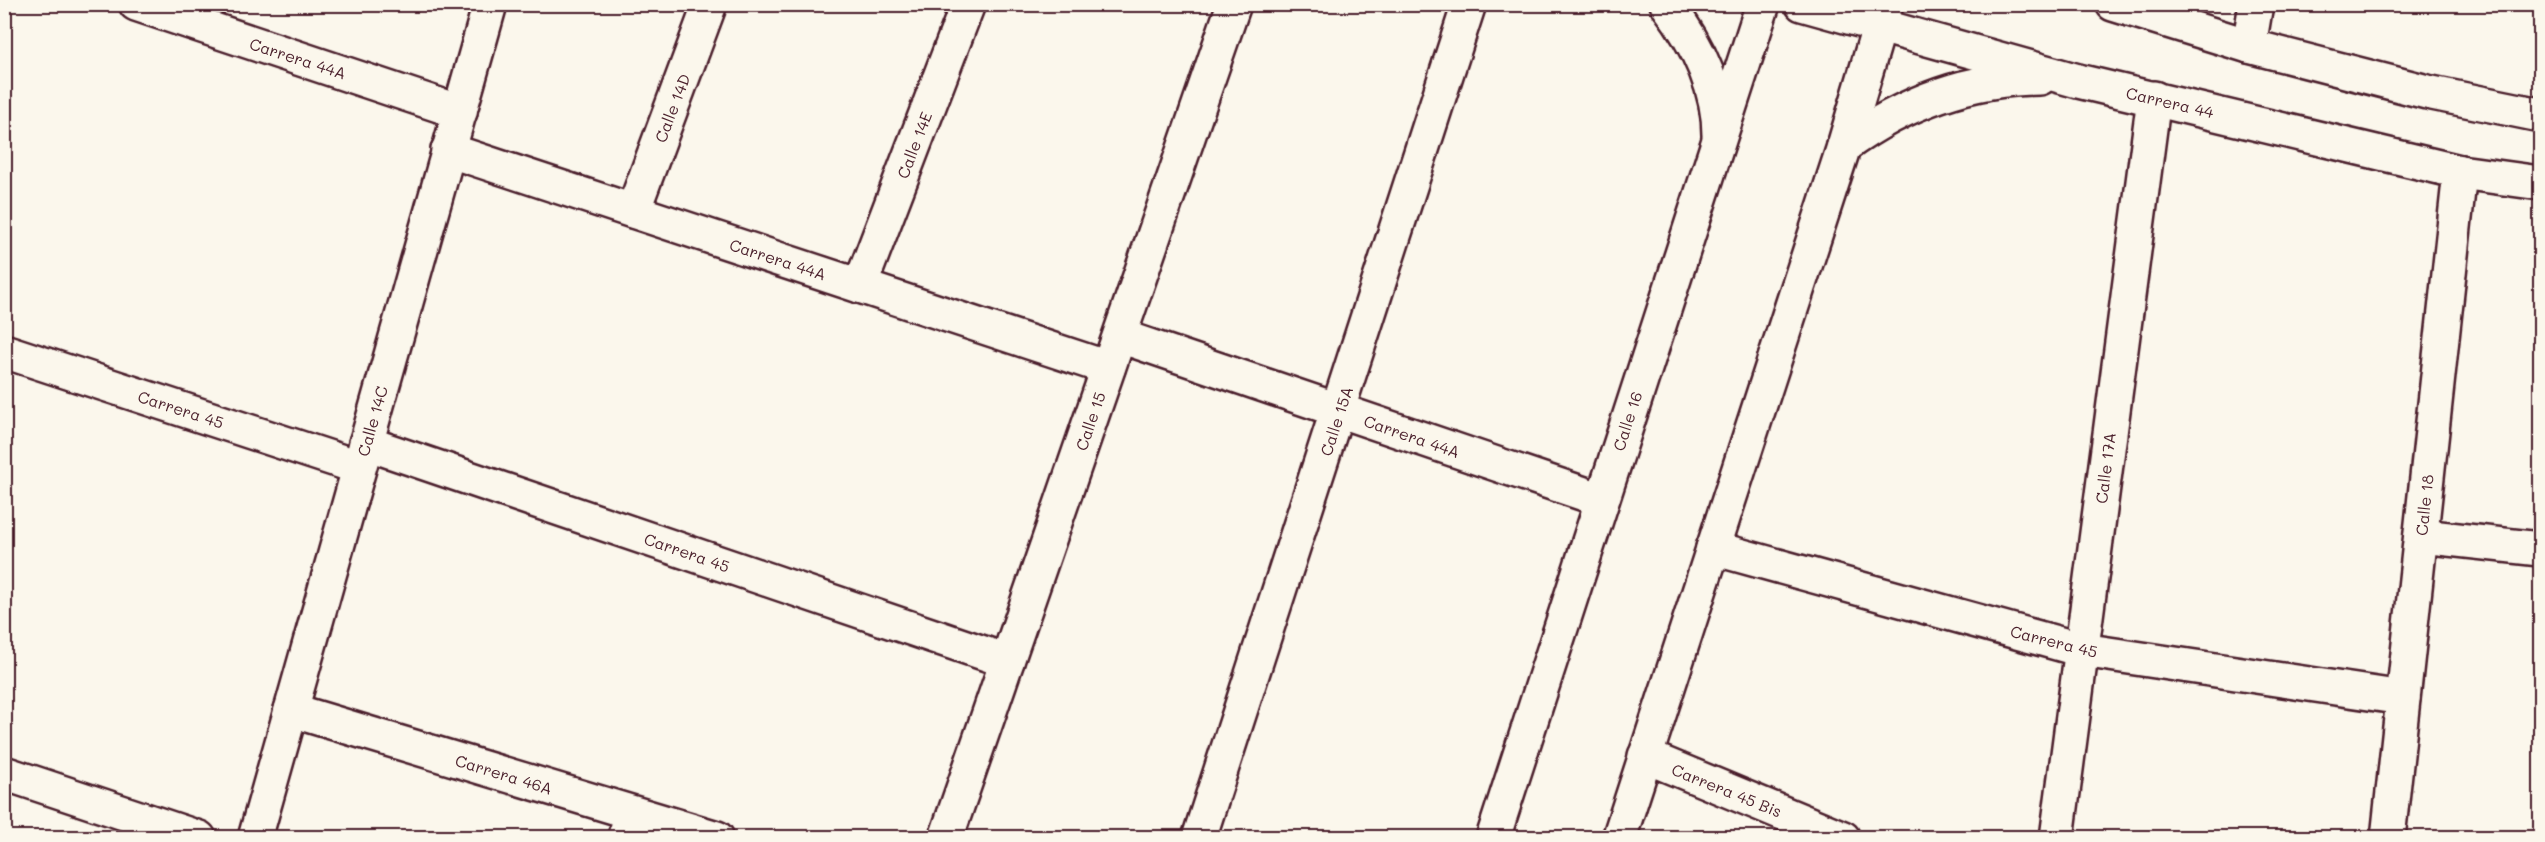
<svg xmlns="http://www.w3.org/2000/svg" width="2545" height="842" viewBox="0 0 2545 842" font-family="Mali,sans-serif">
<rect width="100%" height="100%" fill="#fbf7ec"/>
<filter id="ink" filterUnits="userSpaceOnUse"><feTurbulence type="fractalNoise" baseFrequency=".0167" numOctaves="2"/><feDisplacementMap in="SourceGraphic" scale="12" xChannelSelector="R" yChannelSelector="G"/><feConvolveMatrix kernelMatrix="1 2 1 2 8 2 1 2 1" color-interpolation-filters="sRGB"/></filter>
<g filter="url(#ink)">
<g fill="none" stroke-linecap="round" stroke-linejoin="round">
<g stroke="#4a1f2b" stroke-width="24">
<path id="service" d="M 617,838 L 627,811"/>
</g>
<g stroke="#4a1f2b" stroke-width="38">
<g id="minor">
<path d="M 136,4 L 460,112"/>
<path d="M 2249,46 L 2256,4"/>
<path d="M 448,150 L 1108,368"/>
<path d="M 633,211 L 710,4"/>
<path d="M 860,286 L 968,4"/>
<path d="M 1120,336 L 1602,500"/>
<path d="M 4,351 L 358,467"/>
<path d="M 366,443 L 1007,661"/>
<path d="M 2421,536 L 2540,549"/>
<path d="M 1713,548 L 2082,650 L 2403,698"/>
<path d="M 291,710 L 717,838"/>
<path d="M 1645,756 L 1843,838"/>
<path d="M 4,773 L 199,838"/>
<path d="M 255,838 L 490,4"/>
<path d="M 946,838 L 1234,4"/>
<path d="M 1199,838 L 1469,4"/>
<path d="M 2057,838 L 2154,98"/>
<path d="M 2388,838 L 2460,172"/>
</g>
</g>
<g stroke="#4a1f2b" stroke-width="38">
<g id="tertiary">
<path d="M 1493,838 L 1763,4"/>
<path d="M 1619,838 L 1844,146 L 1886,4"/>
</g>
</g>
<g stroke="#4a1f2b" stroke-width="38">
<g id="secondary">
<path d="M 1667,4 C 1696,42 1719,87 1719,135"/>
<path d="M 1802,4 L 2078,81 L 2460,172 L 2540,183"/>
<path d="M 2113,4 L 2249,46 L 2427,92 L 2540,115"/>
<path d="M 1844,146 C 1902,104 1968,78 2040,78"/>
</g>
</g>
<use href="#service" stroke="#fbf7ec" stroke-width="20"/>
<use href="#minor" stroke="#fbf7ec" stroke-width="33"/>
<use href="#tertiary" stroke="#fbf7ec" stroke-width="33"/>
<use href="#secondary" stroke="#fbf7ec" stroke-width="33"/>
</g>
</g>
<g text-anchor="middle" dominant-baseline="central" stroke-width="4.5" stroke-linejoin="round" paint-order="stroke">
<g font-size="16" fill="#4a1f2b" stroke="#fbf7ec">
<text transform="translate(298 58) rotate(18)">Carrera 44A</text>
<text transform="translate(2170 102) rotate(13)">Carrera 44</text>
<text transform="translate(672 108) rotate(-69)">Calle 14D</text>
<text transform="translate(914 145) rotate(-69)">Calle 14E</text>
<text transform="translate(778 259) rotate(18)">Carrera 44A</text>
<text transform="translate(181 409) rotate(18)">Carrera 45</text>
<text transform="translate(372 421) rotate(-74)">Calle 14C</text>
<text transform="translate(1090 421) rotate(-71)">Calle 15</text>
<text transform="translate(1336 421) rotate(-72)">Calle 15A</text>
<text transform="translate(1627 421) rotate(-72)">Calle 16</text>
<text transform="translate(1412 436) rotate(19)">Carrera 44A</text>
<text transform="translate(2105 468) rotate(-83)">Calle 17A</text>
<text transform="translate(2424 505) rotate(-84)">Calle 18</text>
<text transform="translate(687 552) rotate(19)">Carrera 45</text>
<text transform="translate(2054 641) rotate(14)">Carrera 45</text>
<text transform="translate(504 774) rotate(17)">Carrera 46A</text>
<text transform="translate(1727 790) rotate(22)">Carrera 45 Bis</text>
</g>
</g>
<rect width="2545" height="842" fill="none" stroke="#fbf7ec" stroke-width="24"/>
<rect x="12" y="12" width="2521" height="818" fill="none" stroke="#4a1f2b" stroke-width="2" filter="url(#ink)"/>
</svg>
